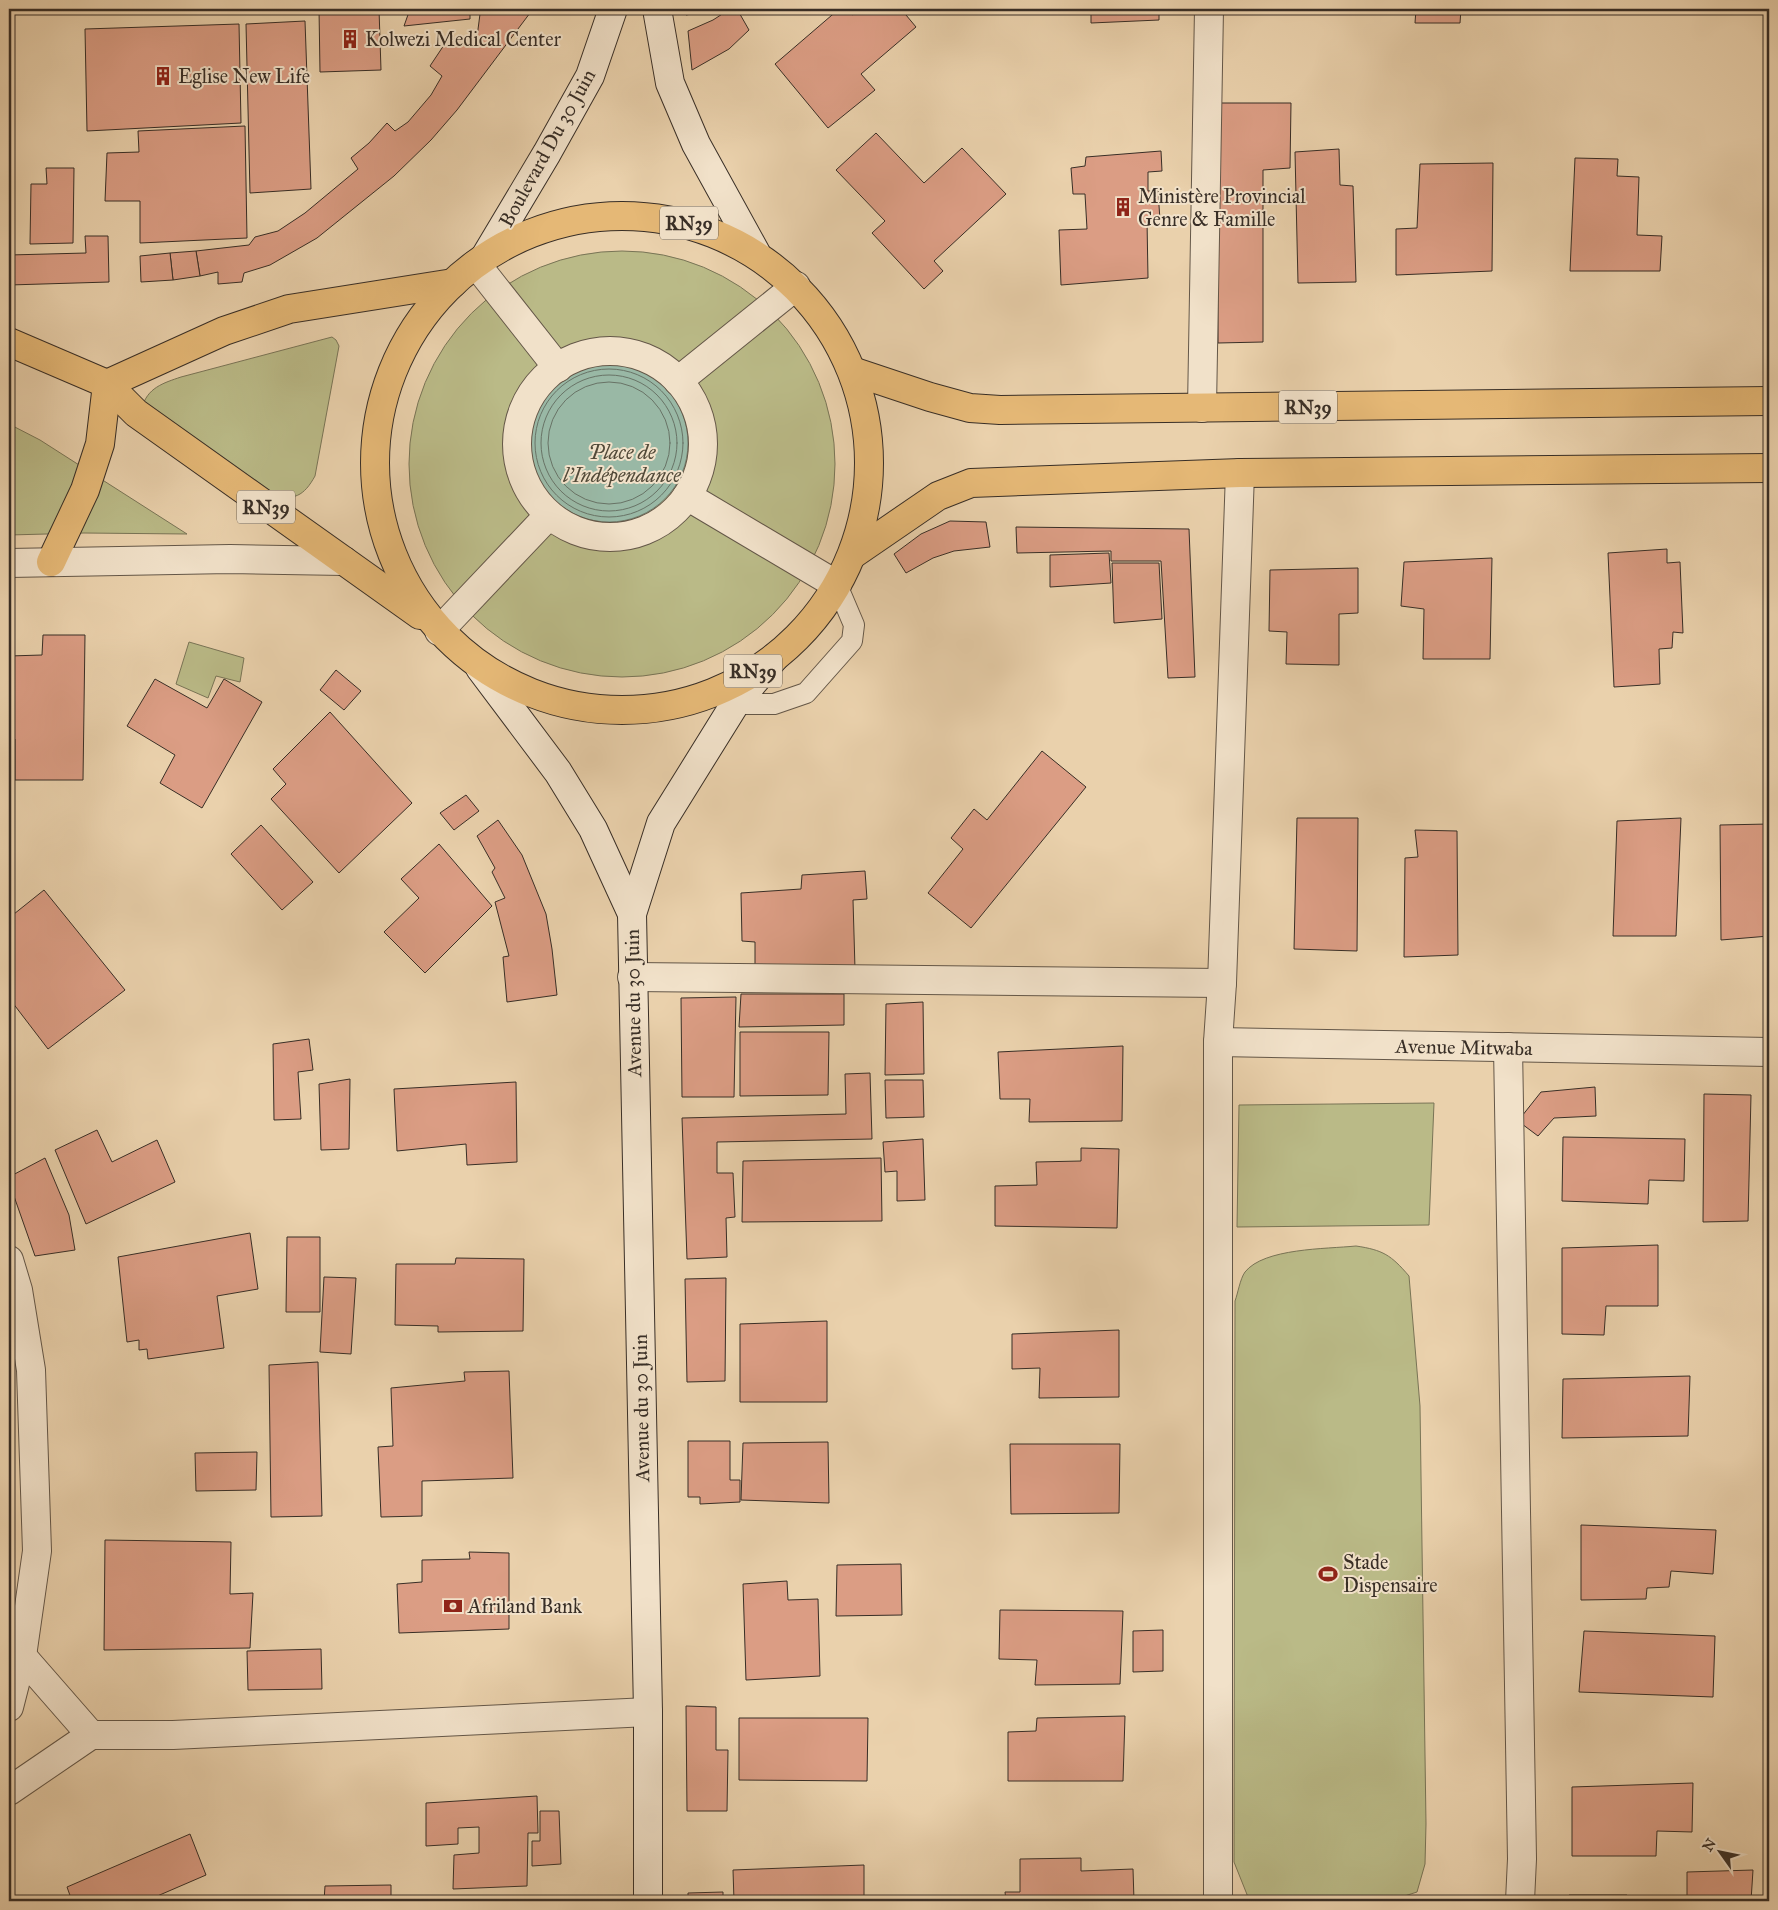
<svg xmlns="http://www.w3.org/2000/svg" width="1778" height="1910" viewBox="0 0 1778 1910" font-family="'IM FELL Great Primer',serif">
<rect width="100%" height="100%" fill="#ead1ac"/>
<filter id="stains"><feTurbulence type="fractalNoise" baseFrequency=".004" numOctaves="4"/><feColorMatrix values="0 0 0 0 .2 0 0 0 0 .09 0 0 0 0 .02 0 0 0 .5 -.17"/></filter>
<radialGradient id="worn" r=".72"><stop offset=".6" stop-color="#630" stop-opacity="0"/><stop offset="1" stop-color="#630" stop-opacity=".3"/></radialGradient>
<g fill="#baba87" stroke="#797456">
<circle cx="622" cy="464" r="213"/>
<path d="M 332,337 L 336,340 L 339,346 L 315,476 C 304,496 294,501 272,495 L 142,408 C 147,388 163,383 181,377 Z"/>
<path d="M 9,424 L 40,440 L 187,534 L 84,533 L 9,535 Z"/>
<path d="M 189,642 L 244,658 L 240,682 L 216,676 L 208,698 L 176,684 Z"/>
<path d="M 1434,1103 L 1429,1225 L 1237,1227 L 1239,1105 Z"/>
<path d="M 1356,1246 C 1383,1250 1391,1255 1409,1276 L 1420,1406 L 1426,1824 L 1425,1864 L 1417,1892 L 1389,1901 L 1264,1901 L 1248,1897 L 1234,1862 L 1235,1301 C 1238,1293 1240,1279 1245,1272 C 1264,1248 1326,1249 1356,1246 Z"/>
</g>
<circle fill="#99b8a5" stroke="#728172" cx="609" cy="443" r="79"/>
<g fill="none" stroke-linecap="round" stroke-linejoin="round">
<g stroke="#687366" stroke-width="1">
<circle cx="609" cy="443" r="74"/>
<circle cx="609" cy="443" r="68"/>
<circle cx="609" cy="443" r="61"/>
</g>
</g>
<g fill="#db9d84" stroke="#382e26">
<path d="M 319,9 L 379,9 L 381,70 L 320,72 Z"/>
<path d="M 410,9 L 470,9 L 470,19 L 404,26 Z"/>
<path d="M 482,9 L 533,9 L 457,110 L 431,140 L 394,176 L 317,238 L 270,265 L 244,273 L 242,282 L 218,284 L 218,272 L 200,276 L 196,251 L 249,245 L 255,237 L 278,231 L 305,213 L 358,169 L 351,158 L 369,143 L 387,123 L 395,131 L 408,122 L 431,95 L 442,76 L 430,66 L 450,36 L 457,40 L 459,35 L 469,41 L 477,37 L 480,14 Z"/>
<path d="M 686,9 L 718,9 L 686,15 Z"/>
<path d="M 730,9 L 737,9 L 749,30 L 729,49 L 692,70 L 688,31 L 713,20 Z"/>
<path d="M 839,9 L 846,9 L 852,15 L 860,9 L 901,9 L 916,27 L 861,74 L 875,90 L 828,128 L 775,64 Z"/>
<path d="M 1091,9 L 1159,9 L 1159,20 L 1091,23 Z"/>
<path d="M 1416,9 L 1461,9 L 1460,23 L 1415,23 Z"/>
<path d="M 1595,9 L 1631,9 L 1631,12 L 1595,13 Z"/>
<path d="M 305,21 L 311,189 L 250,193 L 246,24 Z"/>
<path d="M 239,24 L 241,123 L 87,131 L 85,29 Z"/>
<path d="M 1217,103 L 1291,103 L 1290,168 L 1263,170 L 1263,342 L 1218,343 Z"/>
<path d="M 245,126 L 247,238 L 140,243 L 140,201 L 105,201 L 107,153 L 139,152 L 138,131 Z"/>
<path d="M 876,133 L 924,183 L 962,148 L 1006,194 L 934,261 L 943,271 L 924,289 L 872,233 L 885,221 L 836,170 Z"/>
<path d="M 1339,149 L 1340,185 L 1353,186 L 1356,282 L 1298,283 L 1295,152 Z"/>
<path d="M 1161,151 L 1162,171 L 1148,172 L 1148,191 L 1158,191 L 1160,220 L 1147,220 L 1148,278 L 1061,285 L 1059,230 L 1087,229 L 1085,194 L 1073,194 L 1071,168 L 1085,166 L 1086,157 Z"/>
<path d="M 1575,158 L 1618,159 L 1617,176 L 1639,177 L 1637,235 L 1662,236 L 1660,271 L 1570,271 Z"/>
<path d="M 1493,163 L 1492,271 L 1396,275 L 1396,229 L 1417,228 L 1420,164 Z"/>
<path d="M 46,168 L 74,168 L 73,243 L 30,244 L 31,184 L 47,184 Z"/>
<path d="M 85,236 L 108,236 L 109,282 L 9,285 L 9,255 L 86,253 Z"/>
<path d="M 196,251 L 200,276 L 173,280 L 170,253 Z"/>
<path d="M 170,253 L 173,280 L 141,282 L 140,256 Z"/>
<path d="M 950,521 L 986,522 L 990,547 L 954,551 L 933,558 L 906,573 L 894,554 L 921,534 Z"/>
<path d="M 1016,527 L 1189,529 L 1195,677 L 1168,678 L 1161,561 L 1111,561 L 1111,551 L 1017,553 Z"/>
<path d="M 1667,549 L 1667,563 L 1680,562 L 1683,633 L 1673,632 L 1672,648 L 1659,649 L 1660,684 L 1614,687 L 1608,553 Z"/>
<path d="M 1109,553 L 1111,583 L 1050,587 L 1050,555 Z"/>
<path d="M 1492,558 L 1490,659 L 1423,659 L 1424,609 L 1401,606 L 1404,562 Z"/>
<path d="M 1112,563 L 1159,563 L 1162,619 L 1114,623 Z"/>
<path d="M 1358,568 L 1358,613 L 1339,614 L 1339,665 L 1286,664 L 1287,632 L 1269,631 L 1270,570 Z"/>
<path d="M 43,635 L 85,635 L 83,780 L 15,780 L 15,739 L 9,739 L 9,656 L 42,655 Z"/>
<path d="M 336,670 L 361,691 L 344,710 L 320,690 Z"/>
<path d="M 155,679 L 207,708 L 224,679 L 262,702 L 202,808 L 160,783 L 175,755 L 127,726 Z"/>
<path d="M 330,712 L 412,803 L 339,873 L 271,799 L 286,784 L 273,769 Z"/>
<path d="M 1042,751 L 1086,787 L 971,928 L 928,893 L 963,849 L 951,838 L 974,809 L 987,820 Z"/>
<path d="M 466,795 L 479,811 L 454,830 L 440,813 Z"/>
<path d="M 1297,818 L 1358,818 L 1357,951 L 1294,949 Z"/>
<path d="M 1681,818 L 1676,936 L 1613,936 L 1617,821 Z"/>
<path d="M 498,820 L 522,855 L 546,914 L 552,949 L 557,995 L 507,1002 L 503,957 L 509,956 L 495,902 L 505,898 L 492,872 L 495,868 L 477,836 Z"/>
<path d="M 1769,824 L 1769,936 L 1721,940 L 1720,825 Z"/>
<path d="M 261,825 L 313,882 L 282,910 L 231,854 Z"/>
<path d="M 1415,830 L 1457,831 L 1458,955 L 1404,957 L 1405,858 L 1418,857 Z"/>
<path d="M 439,844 L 492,906 L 425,973 L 384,932 L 419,898 L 401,879 Z"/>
<path d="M 865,871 L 867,899 L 853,900 L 855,969 L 755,973 L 755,942 L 742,941 L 741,893 L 801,889 L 802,875 Z"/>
<path d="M 44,890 L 125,990 L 48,1049 L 9,998 L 9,918 Z"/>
<path d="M 741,994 L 844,994 L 844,1025 L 739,1027 Z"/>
<path d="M 736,997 L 734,1097 L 682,1097 L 681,998 Z"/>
<path d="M 923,1002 L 924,1074 L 885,1075 L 886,1004 Z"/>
<path d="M 740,1032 L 829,1032 L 828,1095 L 740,1096 Z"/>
<path d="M 309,1039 L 313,1070 L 298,1072 L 301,1119 L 274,1120 L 273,1044 Z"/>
<path d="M 1123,1046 L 1122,1121 L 1029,1122 L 1030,1099 L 1000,1099 L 998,1052 Z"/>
<path d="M 870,1073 L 872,1139 L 717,1142 L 717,1173 L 733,1173 L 735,1217 L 726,1218 L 727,1257 L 687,1259 L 682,1118 L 846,1114 L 845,1074 Z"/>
<path d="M 350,1079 L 349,1149 L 321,1150 L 319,1084 Z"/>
<path d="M 885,1080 L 923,1080 L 924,1117 L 886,1118 Z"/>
<path d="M 516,1082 L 517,1162 L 467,1165 L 466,1144 L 397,1151 L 394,1089 Z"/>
<path d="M 1595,1087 L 1596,1116 L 1554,1118 L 1538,1136 L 1518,1121 L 1541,1092 Z"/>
<path d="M 1704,1094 L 1751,1095 L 1748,1221 L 1703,1222 Z"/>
<path d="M 97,1130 L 112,1162 L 157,1140 L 175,1182 L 86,1224 L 55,1150 Z"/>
<path d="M 1563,1137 L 1685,1139 L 1684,1181 L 1649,1180 L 1648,1204 L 1562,1201 Z"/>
<path d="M 923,1139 L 925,1200 L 897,1201 L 897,1171 L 885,1172 L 883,1142 Z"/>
<path d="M 1081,1148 L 1119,1149 L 1117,1228 L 995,1226 L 995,1186 L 1037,1185 L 1036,1162 L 1081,1161 Z"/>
<path d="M 45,1158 L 69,1215 L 75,1250 L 35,1256 L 9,1182 L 9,1177 Z"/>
<path d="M 881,1158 L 882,1221 L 742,1222 L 743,1161 Z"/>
<path d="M 250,1233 L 258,1289 L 217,1296 L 224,1348 L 148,1359 L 147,1349 L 139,1350 L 139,1340 L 127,1342 L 118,1257 Z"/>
<path d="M 287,1237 L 320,1237 L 320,1312 L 286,1312 Z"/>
<path d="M 1658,1245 L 1658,1306 L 1606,1306 L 1604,1335 L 1562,1334 L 1562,1248 Z"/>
<path d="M 456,1258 L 524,1259 L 523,1331 L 438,1332 L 438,1326 L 395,1325 L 396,1264 L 455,1264 Z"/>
<path d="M 324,1277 L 356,1278 L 351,1354 L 320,1352 Z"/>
<path d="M 726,1278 L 725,1381 L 687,1382 L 685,1279 Z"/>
<path d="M 827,1321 L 827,1402 L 740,1402 L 740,1324 Z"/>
<path d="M 1119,1330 L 1119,1397 L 1039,1398 L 1040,1368 L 1012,1369 L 1012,1334 Z"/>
<path d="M 318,1362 L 322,1516 L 271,1517 L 269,1365 Z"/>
<path d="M 509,1371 L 513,1478 L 422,1481 L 422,1516 L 381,1517 L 378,1447 L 393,1446 L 391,1388 L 465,1381 L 464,1372 Z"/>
<path d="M 1690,1376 L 1688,1436 L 1562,1438 L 1563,1379 Z"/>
<path d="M 688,1441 L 730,1441 L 730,1480 L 740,1480 L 740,1502 L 700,1504 L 700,1497 L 688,1497 Z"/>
<path d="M 828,1442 L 829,1503 L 741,1500 L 743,1443 Z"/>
<path d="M 1010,1444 L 1120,1444 L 1119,1513 L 1011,1514 Z"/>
<path d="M 257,1452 L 256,1490 L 196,1491 L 195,1453 Z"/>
<path d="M 1581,1525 L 1716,1530 L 1713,1574 L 1671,1571 L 1669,1587 L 1647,1588 L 1646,1599 L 1581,1600 Z"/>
<path d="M 105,1540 L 231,1542 L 230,1594 L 253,1593 L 250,1648 L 104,1650 Z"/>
<path d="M 469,1552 L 509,1553 L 509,1629 L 399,1633 L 397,1584 L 422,1582 L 422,1560 L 470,1559 Z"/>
<path d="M 901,1564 L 902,1615 L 836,1616 L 837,1565 Z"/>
<path d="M 787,1581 L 788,1600 L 818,1599 L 820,1676 L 746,1680 L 743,1584 Z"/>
<path d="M 1000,1610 L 1123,1611 L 1120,1684 L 1035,1685 L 1037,1660 L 999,1659 Z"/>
<path d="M 1163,1630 L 1163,1671 L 1133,1672 L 1133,1631 Z"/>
<path d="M 1584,1631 L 1715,1636 L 1713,1697 L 1579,1692 Z"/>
<path d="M 321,1649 L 322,1689 L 248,1690 L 247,1651 Z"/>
<path d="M 686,1706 L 716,1707 L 716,1750 L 728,1750 L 727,1811 L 687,1811 Z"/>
<path d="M 1125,1716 L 1123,1781 L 1008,1781 L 1008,1732 L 1036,1731 L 1037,1718 Z"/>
<path d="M 739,1718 L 868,1718 L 867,1781 L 739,1780 Z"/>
<path d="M 1693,1783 L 1692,1832 L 1657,1831 L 1656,1856 L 1572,1856 L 1572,1787 Z"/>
<path d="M 537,1796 L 538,1833 L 528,1833 L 527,1886 L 453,1889 L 454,1855 L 479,1853 L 479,1827 L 458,1828 L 458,1844 L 426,1846 L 426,1803 Z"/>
<path d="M 540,1811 L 559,1811 L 561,1864 L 532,1866 L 532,1841 L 540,1841 Z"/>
<path d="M 190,1834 L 206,1875 L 155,1897 L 157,1901 L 72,1901 L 67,1887 Z"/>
<path d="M 1081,1858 L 1081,1871 L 1133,1869 L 1134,1901 L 1006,1901 L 1005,1892 L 1020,1892 L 1020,1859 Z"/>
<path d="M 864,1865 L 864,1901 L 734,1901 L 733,1870 Z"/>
<path d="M 1753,1870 L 1751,1901 L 1687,1901 L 1687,1872 Z"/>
<path d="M 391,1885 L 391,1901 L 324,1901 L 325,1886 Z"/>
<path d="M 723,1892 L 723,1901 L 688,1901 L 688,1893 Z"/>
<path d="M 1569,1895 L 1627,1895 L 1628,1901 L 1569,1901 Z"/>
</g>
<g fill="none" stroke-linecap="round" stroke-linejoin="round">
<g stroke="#645748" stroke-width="22">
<path id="lane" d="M 735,704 L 774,704 L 806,693 L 852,641 L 854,625 L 837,585"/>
</g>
<g stroke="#645748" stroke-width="30">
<g id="street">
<path d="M 476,264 L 558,368"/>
<circle cx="610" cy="444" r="93"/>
<path d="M 678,381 L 796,286"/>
<path d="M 1202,408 L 1209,9"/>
<path d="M 687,496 L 837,585"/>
<path d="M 9,563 L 230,559 L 344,561"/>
<path d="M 439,631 L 549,515"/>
<path d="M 632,977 L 1222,983"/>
<path d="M 1218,1042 L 1769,1052"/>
<path d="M 1508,1047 L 1522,1859 L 1520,1901"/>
<path d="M 9,1260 L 18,1290 L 31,1370 L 37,1551 L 22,1656 L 9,1707"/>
<path d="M 22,1656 L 91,1735"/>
<path d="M 9,1791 L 91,1735 L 173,1735 L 648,1712"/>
<path d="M 1218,1901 L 1218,1042 L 1222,983 L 1240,473"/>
</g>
</g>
<g stroke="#382e26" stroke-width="30">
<g id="secondary">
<path d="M 657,9 L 670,83 L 696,144 L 756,253"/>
<path d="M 485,257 L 547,153 L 590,76 L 613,9"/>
<path d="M 480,668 L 558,772 L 593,829 L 632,914"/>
<path d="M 648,1901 L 648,1712 L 632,914 L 661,823 L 735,704 L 774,658"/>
</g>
</g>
<g stroke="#382e26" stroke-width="30">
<g id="highway">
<circle cx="622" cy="463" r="247"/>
<path d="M 9,342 L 107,384 L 136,413 L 420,615"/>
<path d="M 852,371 L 930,397 L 970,408 L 1000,410 L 1769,401"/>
<path d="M 107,384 L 224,331 L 289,309 L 453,283"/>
<path d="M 852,555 L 938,496 L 971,483 L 1240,473 L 1769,468"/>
<path d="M 51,562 L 85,490 L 100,444 L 107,384"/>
</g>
</g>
<use href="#lane" stroke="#f1e1c9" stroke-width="20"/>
<use href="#street" stroke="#f1e1c9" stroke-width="28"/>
<use href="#secondary" stroke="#f1e1c9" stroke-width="28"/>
<use href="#highway" stroke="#e5b876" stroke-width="28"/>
</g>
<defs>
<g id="building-bare" transform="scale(1.5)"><path d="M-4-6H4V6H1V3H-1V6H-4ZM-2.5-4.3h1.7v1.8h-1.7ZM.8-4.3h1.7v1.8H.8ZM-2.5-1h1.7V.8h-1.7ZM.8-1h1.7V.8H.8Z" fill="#8f2418" stroke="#f1e1c9" stroke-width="2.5" paint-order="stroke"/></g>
<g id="stadium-bare" transform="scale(1.5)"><path d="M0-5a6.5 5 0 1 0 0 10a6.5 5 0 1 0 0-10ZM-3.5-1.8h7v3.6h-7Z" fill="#8f2418" stroke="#f1e1c9" stroke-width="2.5" paint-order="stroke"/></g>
<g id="bank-bare" transform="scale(1.5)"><path d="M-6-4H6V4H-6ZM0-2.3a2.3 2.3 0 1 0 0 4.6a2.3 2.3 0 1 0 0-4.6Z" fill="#8f2418" stroke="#f1e1c9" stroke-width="2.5" paint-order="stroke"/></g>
</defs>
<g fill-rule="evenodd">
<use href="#building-bare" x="350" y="39"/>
<use href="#building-bare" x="163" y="76"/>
<use href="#building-bare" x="1123" y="207"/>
<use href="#stadium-bare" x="1328" y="1574"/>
<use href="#bank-bare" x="453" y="1606"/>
</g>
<g text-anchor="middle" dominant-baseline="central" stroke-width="4" stroke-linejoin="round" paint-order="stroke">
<g fill="#f1e1c9" stroke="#706457" stroke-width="1">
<rect x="660" y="206.5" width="58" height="33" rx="4"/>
<rect x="1279" y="390.5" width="58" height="33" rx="4"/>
<rect x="237" y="490.5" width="58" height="33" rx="4"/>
<rect x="724" y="654.5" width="58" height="33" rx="4"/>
</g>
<g font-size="19" font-weight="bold" fill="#382e26">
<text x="689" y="223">RN39</text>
<text x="1308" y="407">RN39</text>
<text x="266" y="507">RN39</text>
<text x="753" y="671">RN39</text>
</g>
<g font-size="20" fill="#382e26" stroke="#f1e1c9" text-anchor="start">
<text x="365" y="39">Kolwezi Medical Center</text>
<text x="178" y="76">Eglise New Life</text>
<text x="1138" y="196">Ministère Provincial<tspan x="1138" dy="23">Genre &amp; Famille</tspan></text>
<text x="1343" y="1562">Stade<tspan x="1343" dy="23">Dispensaire</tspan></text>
<text x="468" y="1606">Afriland Bank</text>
</g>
<g font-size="20" fill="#382e26" stroke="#f1e1c9">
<text transform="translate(547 148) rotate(-61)">Boulevard Du 30 Juin</text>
<text transform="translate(633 1003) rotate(-91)">Avenue du 30 Juin</text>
<text transform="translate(1464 1047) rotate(1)">Avenue Mitwaba</text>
<text transform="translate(641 1408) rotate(-91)">Avenue du 30 Juin</text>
</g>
<g font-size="20" font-style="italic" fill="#524a39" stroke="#f1e1c9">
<text x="622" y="452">Place de<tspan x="622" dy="23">l'Indépendance</tspan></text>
</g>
</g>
<rect width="1778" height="1910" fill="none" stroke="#ead1ac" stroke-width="30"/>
<rect x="10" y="10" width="1758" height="1890" fill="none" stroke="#382e26" stroke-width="2.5"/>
<rect x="15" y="15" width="1748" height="1880" fill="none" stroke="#382e26"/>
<g transform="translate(1720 1852) rotate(303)" stroke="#f1e1c9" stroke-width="4" paint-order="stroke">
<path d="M0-4L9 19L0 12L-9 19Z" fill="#382e26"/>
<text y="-8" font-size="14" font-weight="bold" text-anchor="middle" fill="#382e26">N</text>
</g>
<rect width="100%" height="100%" filter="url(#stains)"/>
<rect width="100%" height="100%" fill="url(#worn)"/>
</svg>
